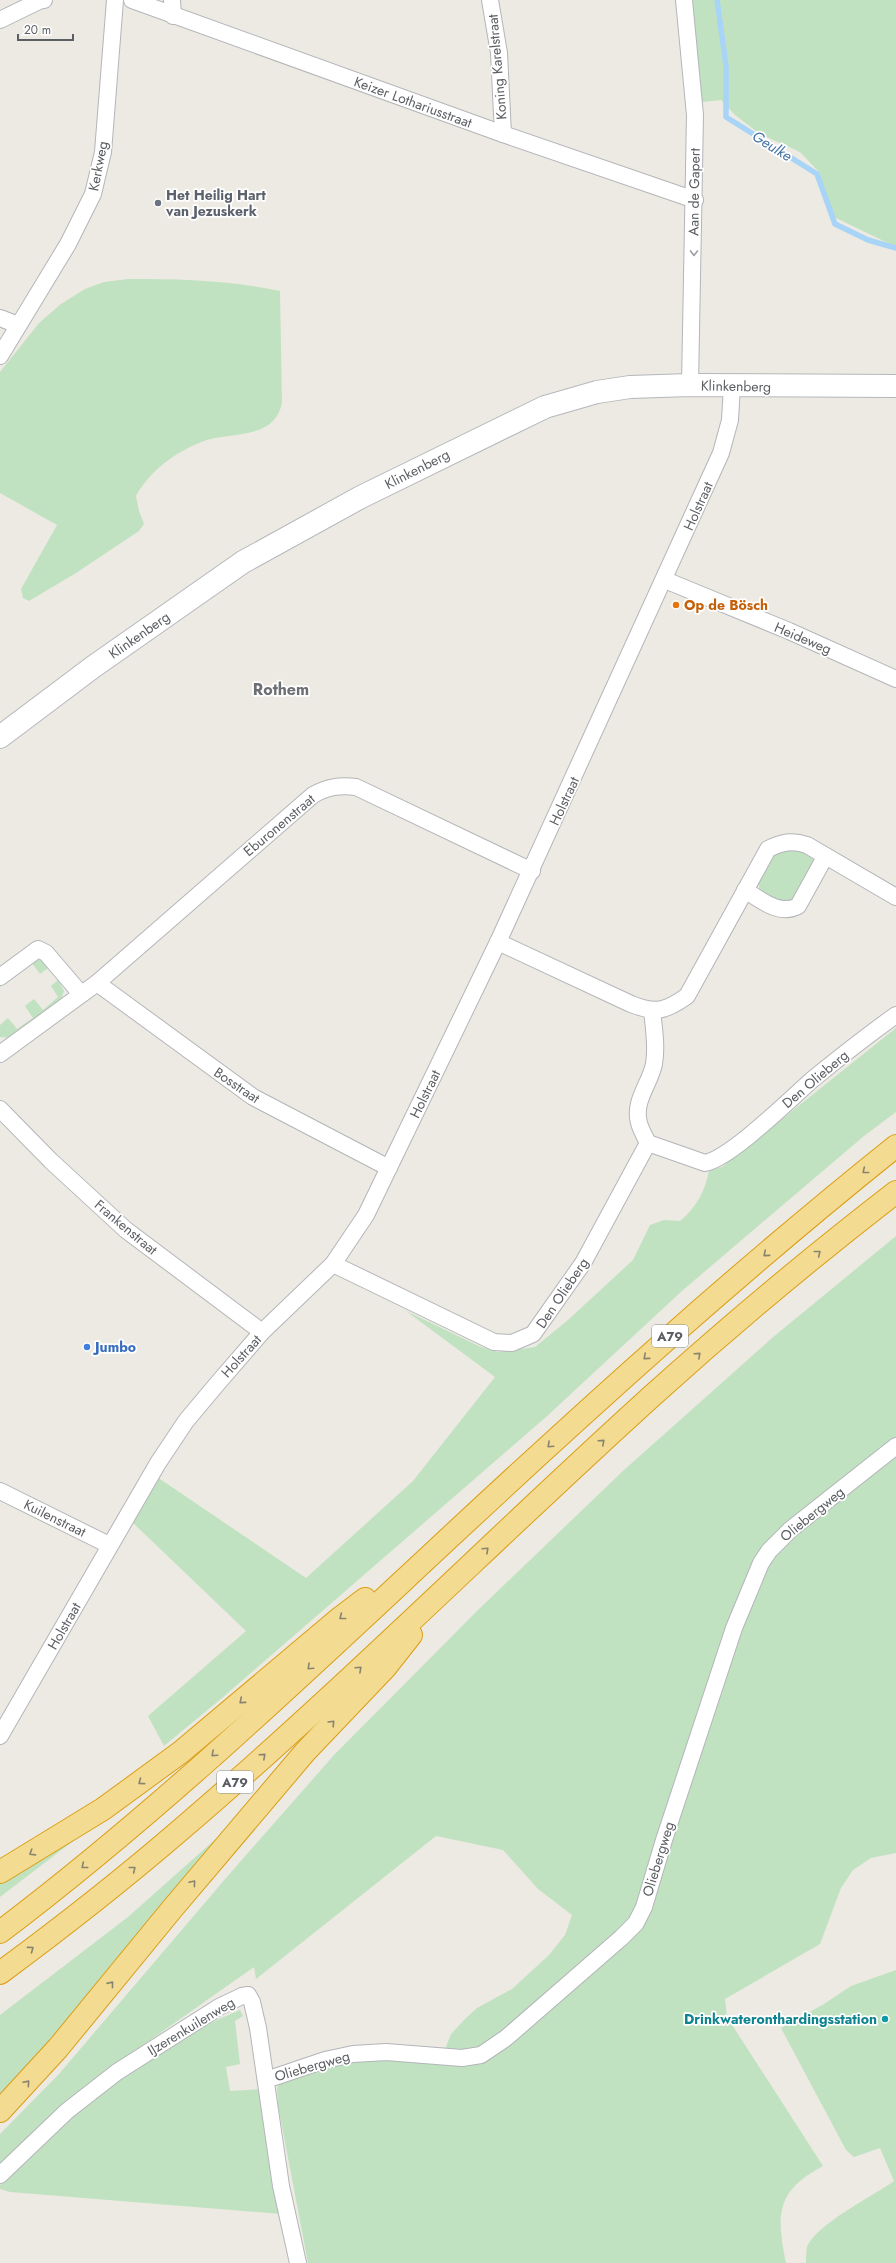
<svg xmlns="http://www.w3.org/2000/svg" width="896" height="2263" viewBox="0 0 896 2263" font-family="Jost,sans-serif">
<rect width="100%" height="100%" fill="#eceae2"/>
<g fill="#c1e2c1">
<path d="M 690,0 L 896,0 L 896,247 L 832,216 L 827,210 L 819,172 L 800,152 L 760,134 L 735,115 L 721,100 L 702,102 Z"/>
<path d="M 128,279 C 182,279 226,280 280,291 L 282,402 C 276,439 233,432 207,440 C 178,450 151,469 136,496 L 139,511 L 144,524 L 139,531 L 76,573 L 29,601 L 23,598 L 21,589 L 57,525 L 0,493 L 0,372 L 39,323 L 61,304 L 85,289 L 104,282 Z"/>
<path d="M 799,847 C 803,850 811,854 813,860 C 815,869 798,892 793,901 L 781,904 L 761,891 C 753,882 767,858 776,852 C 782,849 792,848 799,847 Z"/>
<path d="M 35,958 L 43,961 L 48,968 L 40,974 L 32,963 L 0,987 L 0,981 Z"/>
<path d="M 58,980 L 64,991 L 61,1000 L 12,1038 L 0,1037 L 0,1025 L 8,1018 L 17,1029 L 33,1018 L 25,1006 L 34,999 L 43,1010 L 58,997 L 51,986 Z"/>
<path d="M 896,1028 L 896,1112 L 864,1136 L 683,1290 L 546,1417 L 222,1698 L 164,1746 L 148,1716 L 246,1631 L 131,1521 L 157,1477 L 306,1578 L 413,1481 L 495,1377 L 406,1311 L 481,1347 L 498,1352 L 535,1347 L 568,1320 L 633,1260 L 650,1225 L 664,1220 L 680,1221 C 696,1208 705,1191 709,1171 L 722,1167 Z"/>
<path d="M 896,1236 L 896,1853 L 871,1858 L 853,1870 L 841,1888 L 820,1944 L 725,1999 L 727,2017 L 823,2166 C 776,2191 776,2214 786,2263 L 308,2263 L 278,2105 L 277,2089 L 279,2082 L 344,2055 L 439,2065 L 451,2034 L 466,2018 L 477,2008 L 512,1989 L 549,1955 L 565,1935 L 572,1915 L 538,1889 L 503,1850 L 436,1836 L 256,1979 L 254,1967 L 85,2086 L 0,2163 L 0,2134 L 59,2074 L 226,1878 L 334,1755 L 479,1609 L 624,1470 L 772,1338 Z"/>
<path d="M 237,1820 L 14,2082 L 0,2095 L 0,2015 L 128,1917 Z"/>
<path d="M 94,1825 L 0,1897 L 0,1882 Z"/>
<path d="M 896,1970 L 896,2263 L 806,2263 C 806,2258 806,2252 807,2247 C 815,2225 873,2196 894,2181 L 880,2148 L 854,2157 L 846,2150 L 781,2028 L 824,2004 L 851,1986 Z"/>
<path d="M 240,2010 L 243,2016 L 235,2021 L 240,2064 L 226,2067 L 230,2091 L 262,2089 L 281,2214 L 10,2192 L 0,2189 L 0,2185 L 10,2175 L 94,2098 L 160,2053 L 212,2022 Z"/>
</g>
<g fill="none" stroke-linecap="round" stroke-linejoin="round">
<path stroke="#a7d4f7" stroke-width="5.5" d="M 717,0 L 726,66 L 726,117 L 817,174 L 835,224 L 868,240 L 896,248"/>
<g stroke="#b3b5b9" stroke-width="18">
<g id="street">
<path d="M 132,0 L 503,134 L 695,200"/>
<path d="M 172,0 L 173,16"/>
<path d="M 490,0 L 499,53 L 503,134"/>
<path d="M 684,0 L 695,115 L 690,385"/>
<path d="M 0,20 L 39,1 L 44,0"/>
<path d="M 0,318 L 18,325"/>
<path d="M 0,356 L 68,244 L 93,194 L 103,152 L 115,0"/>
<path d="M 665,580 L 789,631 L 896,679"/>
<path d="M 745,890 C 761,900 779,916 798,906 L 825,857"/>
<path d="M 498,942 L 631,1004 C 656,1014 666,1011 687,996 L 768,849 C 782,842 792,840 807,845 L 896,897"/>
<path d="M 0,977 L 38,949 L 46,953 L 81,994"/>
<path d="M 97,983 L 253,1097 L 389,1168"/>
<path d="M 652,1011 C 654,1028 657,1047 654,1064 C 650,1084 633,1101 639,1123 C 641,1130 645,1137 648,1143 L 705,1163 C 731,1158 790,1099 813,1079 C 840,1057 868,1035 896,1015"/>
<path d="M 0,1054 L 97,983 L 313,795 C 327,787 339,785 356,787 L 532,871"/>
<path d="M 0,1109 L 51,1161 L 126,1230 L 262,1332"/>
<path d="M 333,1264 L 494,1342 L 512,1343 L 533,1334 L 583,1263 L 648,1143"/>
<path d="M 0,1491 L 109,1545"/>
<path d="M 0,1736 L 158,1463 L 186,1421 L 217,1384 L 262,1332 L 333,1264 L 366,1215 L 498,942 L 721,453 L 730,420 L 732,386"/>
<path d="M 266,2080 L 325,2060 L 353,2054 L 386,2052 L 462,2058 L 481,2055 L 506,2038 L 621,1938 L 636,1923 L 644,1907 L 664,1840 L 734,1628 L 761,1563 L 769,1551 L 791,1529 L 896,1446"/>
<path d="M 0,2175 L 67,2111 L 117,2072 L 219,2007 L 242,1996 L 248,1995 L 252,2002 L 258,2028 L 281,2186 L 298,2263"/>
</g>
</g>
<g stroke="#b4b7bc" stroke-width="24">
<path id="secondary" d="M 0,737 L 93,667 L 243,562 L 361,497 L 545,407 L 597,392 L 630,387 L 690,385 L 896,386"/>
</g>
<g stroke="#db9e13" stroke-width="24">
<g id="highway">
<path d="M 0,1872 L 103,1809 L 181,1752 L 340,1618 L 365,1599"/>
<path d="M 0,1932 C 160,1811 304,1673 450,1537 C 595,1402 741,1270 896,1146"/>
<path d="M 0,1973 C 61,1928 121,1881 178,1832 C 342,1692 494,1539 653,1395 C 732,1324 813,1256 896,1192"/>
<path d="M 0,2111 L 58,2048 L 172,1909 L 305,1752 L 385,1668 L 411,1635"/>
</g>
</g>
<use href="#street" stroke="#fff" stroke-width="16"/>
<use href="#secondary" stroke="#fff" stroke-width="22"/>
<use href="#highway" stroke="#f3db92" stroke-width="22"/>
</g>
<defs><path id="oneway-chevron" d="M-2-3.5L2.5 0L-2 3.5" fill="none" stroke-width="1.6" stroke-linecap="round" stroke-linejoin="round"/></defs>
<use stroke="#9d9ea1" href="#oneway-chevron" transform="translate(694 253) rotate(91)"/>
<g stroke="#898470">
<use href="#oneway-chevron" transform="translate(865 1171) rotate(141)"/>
<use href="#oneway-chevron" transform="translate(818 1253) rotate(-39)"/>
<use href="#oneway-chevron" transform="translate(766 1254) rotate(140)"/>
<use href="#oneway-chevron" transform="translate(698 1355) rotate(-42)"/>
<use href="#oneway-chevron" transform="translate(646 1357) rotate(139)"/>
<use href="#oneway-chevron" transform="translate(602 1442) rotate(-42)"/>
<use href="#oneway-chevron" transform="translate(550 1445) rotate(137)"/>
<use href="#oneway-chevron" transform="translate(486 1550) rotate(-43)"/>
<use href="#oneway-chevron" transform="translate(342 1617) rotate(142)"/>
<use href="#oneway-chevron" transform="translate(310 1667) rotate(137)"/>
<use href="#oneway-chevron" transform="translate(359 1669) rotate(-43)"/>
<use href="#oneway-chevron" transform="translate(242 1701) rotate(140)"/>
<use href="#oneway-chevron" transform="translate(332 1723) rotate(-46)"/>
<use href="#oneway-chevron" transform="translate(214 1754) rotate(138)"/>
<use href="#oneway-chevron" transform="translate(263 1756) rotate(-42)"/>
<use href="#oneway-chevron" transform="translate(141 1782) rotate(144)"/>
<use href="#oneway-chevron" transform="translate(32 1853) rotate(148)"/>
<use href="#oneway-chevron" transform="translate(84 1866) rotate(141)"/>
<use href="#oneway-chevron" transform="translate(133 1869) rotate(-39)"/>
<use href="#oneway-chevron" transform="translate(193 1883) rotate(-50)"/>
<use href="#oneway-chevron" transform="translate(31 1949) rotate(-36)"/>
<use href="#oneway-chevron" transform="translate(111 1984) rotate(-51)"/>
<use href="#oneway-chevron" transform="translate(27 2083) rotate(-49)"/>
</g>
<circle fill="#6b7280" stroke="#fff" stroke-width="1.5" cx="158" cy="203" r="4"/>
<circle fill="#e8710a" stroke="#fff" stroke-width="1.5" cx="676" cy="605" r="4"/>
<circle fill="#3f7fe0" stroke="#fff" stroke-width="1.5" cx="87" cy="1347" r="4"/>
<circle fill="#0f9aa8" stroke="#fff" stroke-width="1.5" cx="885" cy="2019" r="4"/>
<g text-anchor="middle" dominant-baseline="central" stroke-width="3.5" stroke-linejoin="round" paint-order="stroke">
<g fill="#fff" stroke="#8c8e91" stroke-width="1">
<rect x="652" y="1325" width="36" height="22" rx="3"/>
<rect x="217" y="1771" width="36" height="22" rx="3"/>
</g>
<g font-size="13" font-weight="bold" fill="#5b5e62">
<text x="670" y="1336">A79</text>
<text x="235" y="1782">A79</text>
</g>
<g font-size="14" fill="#5b5e62" stroke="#fff">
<text transform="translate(497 67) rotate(-95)">Koning Karelstraat</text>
<text transform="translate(413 102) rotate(20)">Keizer Lothariusstraat</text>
<text transform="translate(98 166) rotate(-79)">Kerkweg</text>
<text transform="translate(694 192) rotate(-89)">Aan de Gapert</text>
<text transform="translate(736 386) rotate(1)">Klinkenberg</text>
<text transform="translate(417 469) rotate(-27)">Klinkenberg</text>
<text transform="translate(698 506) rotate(-66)">Holstraat</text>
<text transform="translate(139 635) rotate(-35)">Klinkenberg</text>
<text transform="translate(803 638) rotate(23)">Heideweg</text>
<text transform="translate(564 801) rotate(-65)">Holstraat</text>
<text transform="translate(279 825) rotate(-40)">Eburonenstraat</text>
<text transform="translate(815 1079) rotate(-40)">Den Olieberg</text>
<text transform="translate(237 1085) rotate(34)">Bosstraat</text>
<text transform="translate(425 1094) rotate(-64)">Holstraat</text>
<text transform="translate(126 1227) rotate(40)">Frankenstraat</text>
<text transform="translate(562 1293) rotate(-56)">Den Olieberg</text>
<text transform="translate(241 1356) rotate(-48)">Holstraat</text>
<text transform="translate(812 1514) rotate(-39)">Oliebergweg</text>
<text transform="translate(55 1518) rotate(26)">Kuilenstraat</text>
<text transform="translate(64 1626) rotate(-60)">Holstraat</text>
<text transform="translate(658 1859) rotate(-73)">Oliebergweg</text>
<text transform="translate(191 2026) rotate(-31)">IJzerenkuilenweg</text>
<text transform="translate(312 2066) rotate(-16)">Oliebergweg</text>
</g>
<g font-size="14" font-weight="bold" fill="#5b616d" stroke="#fff" text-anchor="start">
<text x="166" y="195">Het Heilig Hart<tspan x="166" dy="16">van Jezuskerk</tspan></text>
</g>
<g font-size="14" font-weight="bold" fill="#c56008" stroke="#fff" text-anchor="start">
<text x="684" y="605">Op de Bösch</text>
</g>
<g font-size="14" font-weight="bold" fill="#366cbe" stroke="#fff" text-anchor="start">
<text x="95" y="1347">Jumbo</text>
</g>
<g font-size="14" font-weight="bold" fill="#0d838f" stroke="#fff" text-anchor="end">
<text x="877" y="2019">Drinkwateronthardingsstation</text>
</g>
<g font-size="15" font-style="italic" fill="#4675a7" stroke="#fff">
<text transform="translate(772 146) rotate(32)">Geulke</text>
</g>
<g font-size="16" font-weight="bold" fill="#6c7074" stroke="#fff">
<text x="281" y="689">Rothem</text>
</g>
</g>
<path d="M18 34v6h55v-6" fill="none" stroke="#5b5e62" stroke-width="2"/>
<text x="24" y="34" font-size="12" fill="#5b5e62" stroke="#ffffff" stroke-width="3" paint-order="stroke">20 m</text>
</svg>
